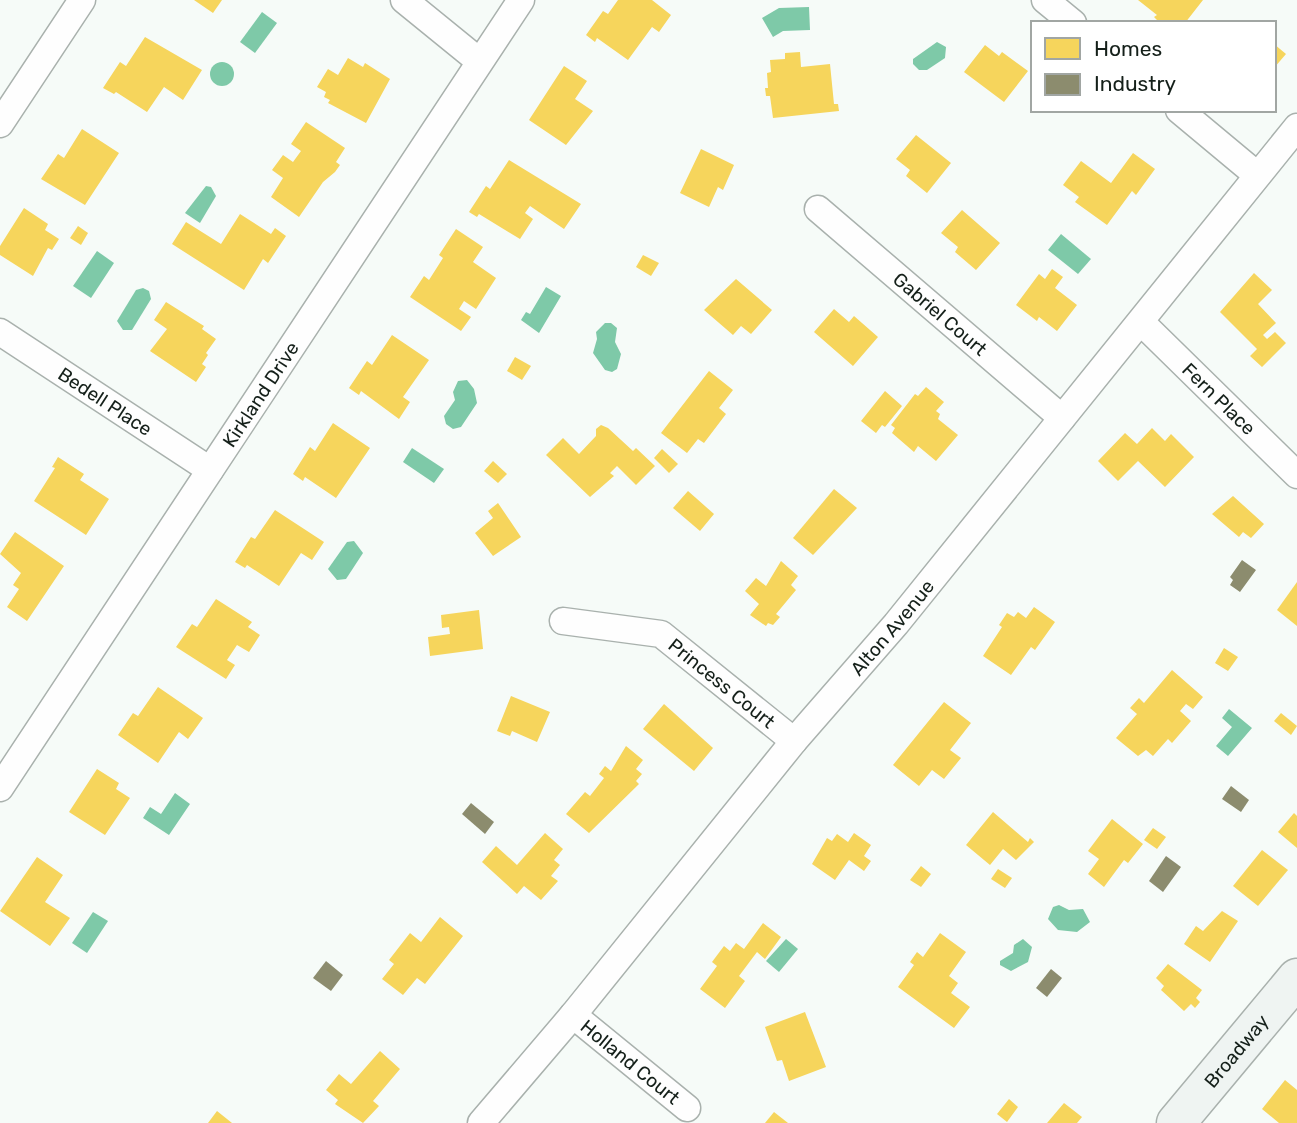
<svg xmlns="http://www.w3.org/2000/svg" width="1297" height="1123" viewBox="0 0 1297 1123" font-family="Rubik,sans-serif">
<rect width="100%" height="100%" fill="#f6fbf8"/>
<g fill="#7ec9a8">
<path d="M 809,7 L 810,30 L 783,31 L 773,37 L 762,18 L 779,8 Z"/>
<path d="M 262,12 L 277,23 L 255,53 L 240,42 Z"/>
<path d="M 937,42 L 946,47 L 945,58 L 927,70 L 919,70 L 913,64 L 913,59 Z"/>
<circle cx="222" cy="74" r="12"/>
<path d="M 206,186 L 211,187 L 216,196 L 200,223 L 185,213 Z"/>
<path d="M 1061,234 L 1091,259 L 1078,274 L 1048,250 Z"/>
<path d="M 97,251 L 114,263 L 91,298 L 73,286 Z"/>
<path d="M 546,287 L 561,296 L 539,333 L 521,320 L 526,312 L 530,314 Z"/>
<path d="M 143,288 L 149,291 L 151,299 L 132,330 L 123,330 L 117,321 L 136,290 Z"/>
<path d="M 605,323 L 611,323 L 617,328 L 615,342 L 621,354 L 617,369 L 612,372 L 605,370 L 593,353 L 597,339 L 596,332 Z"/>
<path d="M 467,380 L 474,389 L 477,403 L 461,427 L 453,429 L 446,424 L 444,416 L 455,400 L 453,392 L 458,381 Z"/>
<path d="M 412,448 L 444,469 L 434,483 L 403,462 Z"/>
<path d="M 354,541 L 363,553 L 346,579 L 337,580 L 328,569 L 347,542 Z"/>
<path d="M 1229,709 L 1252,728 L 1228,756 L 1216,746 L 1232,727 L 1222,718 Z"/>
<path d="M 175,793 L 190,804 L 169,835 L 143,818 L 150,807 L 161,814 Z"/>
<path d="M 1059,905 L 1069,910 L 1083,909 L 1090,922 L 1077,932 L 1058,930 L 1048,919 L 1053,907 Z"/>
<path d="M 93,912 L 108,921 L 87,953 L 72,943 Z"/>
<path d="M 786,939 L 798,949 L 779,972 L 766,961 Z"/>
<path d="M 1023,939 L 1032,947 L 1028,962 L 1011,971 L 1000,965 L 1000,961 L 1013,953 L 1014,945 Z"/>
</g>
<g fill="#f6d55c">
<path d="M 194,0 L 222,0 L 213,13 Z"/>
<path d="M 618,0 L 652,0 L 671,15 L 659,32 L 652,27 L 628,60 L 597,38 L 595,42 L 586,35 L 603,11 L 608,14 Z"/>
<path d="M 1138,0 L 1203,0 L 1185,23 L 1160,23 L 1154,17 L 1157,15 Z"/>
<path d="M 145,37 L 202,70 L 183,100 L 164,87 L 147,112 L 116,92 L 114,94 L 103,88 L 120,62 L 126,66 Z"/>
<path d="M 1274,44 L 1286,54 L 1274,68 Z"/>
<path d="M 985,45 L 999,56 L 1002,52 L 1028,71 L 1004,102 L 964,72 Z"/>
<path d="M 800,52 L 801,67 L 830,64 L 834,104 L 838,104 L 839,111 L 773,118 L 770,96 L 766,96 L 765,88 L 768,88 L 767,73 L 771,72 L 770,60 L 785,59 L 785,53 Z"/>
<path d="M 348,58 L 363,67 L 365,63 L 390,79 L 366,123 L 328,103 L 330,100 L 324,97 L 326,92 L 317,87 L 328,69 L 338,75 Z"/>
<path d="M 564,66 L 587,81 L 575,99 L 593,111 L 566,145 L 529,120 Z"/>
<path d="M 306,122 L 345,148 L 336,162 L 340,165 L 335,172 L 323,182 L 299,217 L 271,197 L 283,178 L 272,170 L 283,155 L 293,162 L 301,151 L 291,144 Z"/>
<path d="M 82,129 L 119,153 L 85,205 L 41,179 L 58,154 L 64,158 Z"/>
<path d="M 916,135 L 951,163 L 927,193 L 906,176 L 910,170 L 896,159 Z"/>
<path d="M 701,149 L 734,165 L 723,190 L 718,187 L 709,207 L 680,193 Z"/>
<path d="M 1133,153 L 1155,169 L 1136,195 L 1132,191 L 1107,225 L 1075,202 L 1079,197 L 1063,185 L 1081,161 L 1111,183 Z"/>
<path d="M 509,160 L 581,204 L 564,229 L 530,206 L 525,213 L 533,219 L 520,239 L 479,214 L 477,217 L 469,212 L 486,186 L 490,189 Z"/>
<path d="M 24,208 L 48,224 L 45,230 L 59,239 L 52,250 L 48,248 L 33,276 L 0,255 L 0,246 Z"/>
<path d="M 962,210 L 1000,243 L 976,270 L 955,252 L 958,247 L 941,233 Z"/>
<path d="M 240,214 L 271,234 L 275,228 L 286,236 L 268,263 L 263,259 L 244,290 L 172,244 L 186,222 L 221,244 Z"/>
<path d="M 78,226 L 88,233 L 81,245 L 70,238 Z"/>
<path d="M 456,229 L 483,247 L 473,262 L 496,278 L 476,309 L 464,301 L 459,309 L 471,317 L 461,331 L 410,297 L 424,276 L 429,280 L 443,258 L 439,255 Z"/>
<path d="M 643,255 L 659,263 L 651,276 L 636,267 Z"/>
<path d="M 1052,269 L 1063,277 L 1055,288 L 1077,305 L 1057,331 L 1039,317 L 1037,321 L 1016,305 L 1039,274 L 1045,279 Z"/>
<path d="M 1254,273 L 1272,290 L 1258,304 L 1276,323 L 1263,335 L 1267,339 L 1275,332 L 1286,343 L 1262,367 L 1250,356 L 1257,349 L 1220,312 Z"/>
<path d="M 736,279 L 772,310 L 751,334 L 741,326 L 733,335 L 704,310 Z"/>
<path d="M 166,302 L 204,326 L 202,329 L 216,339 L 206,353 L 208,355 L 202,364 L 206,367 L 196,382 L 150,351 L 167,329 L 154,320 Z"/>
<path d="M 834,309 L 849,322 L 854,316 L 878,337 L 853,366 L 814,332 Z"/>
<path d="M 392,335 L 429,360 L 403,397 L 410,402 L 399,419 L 361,391 L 359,395 L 349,388 L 367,361 L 372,365 Z"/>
<path d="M 515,357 L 531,366 L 522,380 L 507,371 Z"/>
<path d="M 709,371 L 733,390 L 719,408 L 726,414 L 704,443 L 698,439 L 687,453 L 661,433 Z"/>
<path d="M 926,387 L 944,402 L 936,411 L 940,414 L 938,419 L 958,435 L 936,461 L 918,446 L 914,452 L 892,433 L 895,428 L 891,425 L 915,394 L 918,396 Z"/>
<path d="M 885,391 L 902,406 L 885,427 L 882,425 L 876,433 L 861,421 Z"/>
<path d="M 333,423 L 370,448 L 336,498 L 305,477 L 303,481 L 293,474 L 310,447 L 315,451 Z"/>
<path d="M 601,425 L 608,428 L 633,451 L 636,448 L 655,466 L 636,485 L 617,466 L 610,473 L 614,476 L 590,497 L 546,455 L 563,438 L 579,454 L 596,436 L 596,429 Z"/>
<path d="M 1152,428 L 1165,441 L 1171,434 L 1194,457 L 1165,487 L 1138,461 L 1118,481 L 1098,461 L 1125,433 L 1137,444 Z"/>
<path d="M 662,449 L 678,464 L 669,473 L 654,458 Z"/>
<path d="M 58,457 L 84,474 L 80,480 L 109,499 L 86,535 L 34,501 L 55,468 L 52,467 Z"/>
<path d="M 493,461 L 507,474 L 498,483 L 484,471 Z"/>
<path d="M 834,489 L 857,508 L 813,555 L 793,538 Z"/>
<path d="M 688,491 L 714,514 L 700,531 L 673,508 Z"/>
<path d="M 1233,496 L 1264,524 L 1251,538 L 1243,532 L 1239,537 L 1212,514 Z"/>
<path d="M 498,503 L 521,537 L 493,556 L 475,533 L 493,518 L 488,511 Z"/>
<path d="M 275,510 L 324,542 L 312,560 L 301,553 L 279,586 L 247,565 L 245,568 L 235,562 L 251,537 L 255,539 Z"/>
<path d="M 15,532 L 64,566 L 27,621 L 7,607 L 19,589 L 13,585 L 21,573 L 0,554 Z"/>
<path d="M 781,561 L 798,576 L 791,585 L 796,590 L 776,614 L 780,617 L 773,625 L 768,623 L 766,626 L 750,615 L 759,604 L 745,591 L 756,578 L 766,586 Z"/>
<path d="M 1297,582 L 1297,626 L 1277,610 Z"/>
<path d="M 216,599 L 252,622 L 248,627 L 260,635 L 249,652 L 237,645 L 227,660 L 235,665 L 226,679 L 176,647 L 192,624 L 197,627 Z"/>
<path d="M 1034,607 L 1055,622 L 1035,650 L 1031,647 L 1011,675 L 983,656 L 1002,627 L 999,625 L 1007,613 L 1014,617 L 1018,612 L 1026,618 Z"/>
<path d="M 479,610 L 483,649 L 430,656 L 428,637 L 450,634 L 449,627 L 442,628 L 441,615 Z"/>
<path d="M 1224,648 L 1238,657 L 1228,671 L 1215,663 Z"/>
<path d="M 1172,670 L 1203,697 L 1193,709 L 1186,704 L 1180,711 L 1191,721 L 1172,743 L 1168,739 L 1153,756 L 1146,750 L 1138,756 L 1116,738 L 1137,714 L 1130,708 L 1139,698 L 1144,703 Z"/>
<path d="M 158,687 L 203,718 L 188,739 L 179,732 L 158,763 L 118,735 L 133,713 L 138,716 Z"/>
<path d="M 511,696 L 550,712 L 537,742 L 512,731 L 510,736 L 497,731 Z"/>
<path d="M 944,702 L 971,723 L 950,750 L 961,758 L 944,779 L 932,770 L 919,786 L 893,765 Z"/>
<path d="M 664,704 L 713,748 L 694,771 L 643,729 Z"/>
<path d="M 1281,713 L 1297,726 L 1291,735 L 1274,721 Z"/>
<path d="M 626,746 L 643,760 L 636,769 L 642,774 L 636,781 L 639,784 L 589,833 L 566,814 L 585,792 L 590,796 L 604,778 L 599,774 L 605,766 L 611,771 Z"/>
<path d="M 97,769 L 119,783 L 116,789 L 130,798 L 105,835 L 69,812 Z"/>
<path d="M 993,812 L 1028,842 L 1030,838 L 1034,842 L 1016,860 L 1003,849 L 990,865 L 966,845 Z"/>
<path d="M 1294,813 L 1297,816 L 1297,848 L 1278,832 Z"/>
<path d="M 1112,819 L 1143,844 L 1128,863 L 1124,860 L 1104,887 L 1088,874 L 1099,859 L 1088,851 Z"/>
<path d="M 1153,828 L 1166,837 L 1157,849 L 1144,840 Z"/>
<path d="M 545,833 L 563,849 L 554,860 L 560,865 L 551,876 L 558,881 L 541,900 L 524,886 L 517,894 L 482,862 L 496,846 L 517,865 Z"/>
<path d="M 854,833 L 871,845 L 864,856 L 871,861 L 864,871 L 849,860 L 835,880 L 812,864 L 827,838 L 832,841 L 837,834 L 848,842 Z"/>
<path d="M 1262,850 L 1288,870 L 1258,906 L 1233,886 Z"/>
<path d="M 37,857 L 63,875 L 45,902 L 70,918 L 50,946 L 0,911 Z"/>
<path d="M 921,866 L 931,874 L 921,887 L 910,880 Z"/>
<path d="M 998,869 L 1012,878 L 1005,888 L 991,879 Z"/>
<path d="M 1222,911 L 1238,921 L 1210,962 L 1184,944 L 1196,926 L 1203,931 Z"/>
<path d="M 440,917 L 463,936 L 425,984 L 417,978 L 403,995 L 382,979 L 394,964 L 389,960 L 410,933 L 421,942 Z"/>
<path d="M 763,923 L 781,937 L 765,959 L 757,952 L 739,976 L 745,981 L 725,1008 L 700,989 L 717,966 L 712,962 L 724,946 L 730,951 L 736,943 L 744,949 Z"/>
<path d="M 940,933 L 966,952 L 949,976 L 958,983 L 951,993 L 970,1007 L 954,1028 L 898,987 L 914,965 L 910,962 L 917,952 L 923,957 Z"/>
<path d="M 1168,964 L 1202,990 L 1196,998 L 1200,1002 L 1195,1008 L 1191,1004 L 1184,1011 L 1161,990 L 1164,986 L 1156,978 Z"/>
<path d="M 805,1012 L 826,1067 L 789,1081 L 782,1060 L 777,1061 L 765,1027 Z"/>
<path d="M 380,1051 L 400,1069 L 373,1101 L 379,1106 L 363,1123 L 335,1104 L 338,1100 L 326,1090 L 339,1074 L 351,1084 Z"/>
<path d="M 1285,1080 L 1297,1090 L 1297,1123 L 1279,1123 L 1262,1109 Z"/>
<path d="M 1009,1099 L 1018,1107 L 1007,1122 L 997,1114 Z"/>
<path d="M 1064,1103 L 1082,1117 L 1077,1123 L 1047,1123 Z"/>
<path d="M 217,1111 L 232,1123 L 208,1123 Z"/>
<path d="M 774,1112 L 788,1123 L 765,1123 Z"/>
</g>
<g fill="#8c8c6e">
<path d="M 1242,560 L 1256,570 L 1240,592 L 1230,585 L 1233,580 L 1230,577 Z"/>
<path d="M 1231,786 L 1249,800 L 1241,812 L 1222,799 Z"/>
<path d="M 471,803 L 494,822 L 485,834 L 462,814 Z"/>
<path d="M 1166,856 L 1181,867 L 1163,892 L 1149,881 Z"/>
<path d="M 326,961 L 343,975 L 331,991 L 313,978 Z"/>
<path d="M 1051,969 L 1062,978 L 1047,997 L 1036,988 Z"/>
</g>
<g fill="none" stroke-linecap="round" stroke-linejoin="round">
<g stroke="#a9b1ad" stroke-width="29">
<g id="minor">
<path d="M 404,0 L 479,61"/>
<path d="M 1045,0 L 1073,23"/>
<path d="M 1179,110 L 1257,175"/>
<path d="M 0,124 L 82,0"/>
<path id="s1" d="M 818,209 L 1062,418"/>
<path id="s2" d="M 1142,323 L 1297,475"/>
<path id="s3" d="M 0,332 L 210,470"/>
<path id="s4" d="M 563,621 L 661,634 L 794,741"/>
<path id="s5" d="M 0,788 L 521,0"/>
<path id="s6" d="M 573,1015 L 687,1108"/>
<path id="s7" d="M 481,1123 L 573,1015 L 794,741 L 896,624 L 1297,127"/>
</g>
</g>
<g stroke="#a9b1ad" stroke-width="41">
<g id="secondary">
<path id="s8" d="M 1176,1123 L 1297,978"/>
</g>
</g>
<use href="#minor" stroke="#fefefe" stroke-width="26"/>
<use href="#secondary" stroke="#eff4f2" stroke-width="38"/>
</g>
<g text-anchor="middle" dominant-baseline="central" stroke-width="7" stroke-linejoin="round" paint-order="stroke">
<g font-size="19" fill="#15201a" stroke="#fff">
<text stroke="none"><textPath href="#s1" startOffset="161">Gabriel Court</textPath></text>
<text stroke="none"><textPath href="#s5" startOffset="472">Kirkland Drive</textPath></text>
<text stroke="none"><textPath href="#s2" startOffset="108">Fern Place</textPath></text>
<text stroke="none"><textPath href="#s3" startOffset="126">Bedell Place</textPath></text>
<text stroke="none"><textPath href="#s7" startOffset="644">Alton Avenue</textPath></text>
<text stroke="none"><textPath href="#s4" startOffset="177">Princess Court</textPath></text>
<text stroke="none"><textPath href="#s8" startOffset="94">Broadway</textPath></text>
<text stroke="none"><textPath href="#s6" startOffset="74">Holland Court</textPath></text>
</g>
</g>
<rect x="1031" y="21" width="245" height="91" fill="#ffffff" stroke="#a1a6a3" stroke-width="2"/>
<rect x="1045" y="38" width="35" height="21" fill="#f6d55c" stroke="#a1a6a3" stroke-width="2"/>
<text x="1094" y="56" font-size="21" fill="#15201a">Homes</text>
<rect x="1045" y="74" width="35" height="21" fill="#8c8c6e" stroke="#a1a6a3" stroke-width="2"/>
<text x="1094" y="91" font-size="21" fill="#15201a">Industry</text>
</svg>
